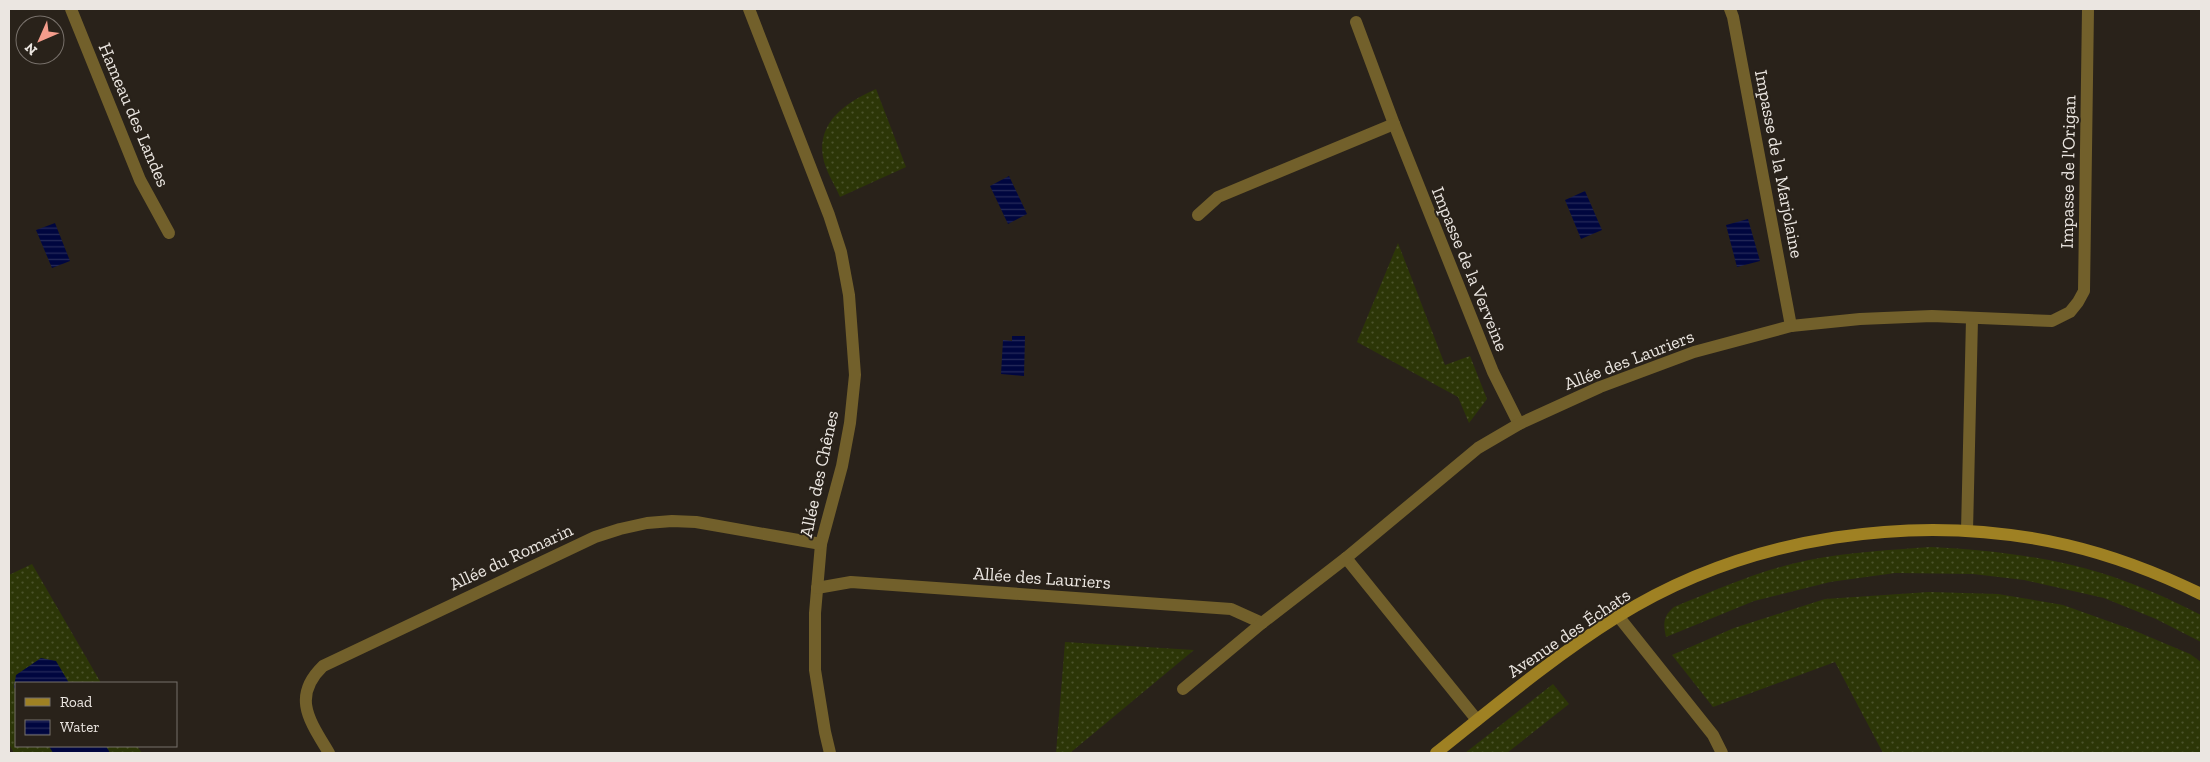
<svg xmlns="http://www.w3.org/2000/svg" width="2210" height="762" viewBox="0 0 2210 762" font-family="'Zilla Slab',serif">
<defs>
<pattern id="grass-dots" width="8" height="8" patternUnits="userSpaceOnUse" patternTransform="scale(1.25)"><rect width="8" height="8" fill="#2c3607"/><path d="M2 2h.1M6 6h.1" fill="none" stroke="#4b532b" stroke-width="1.8" stroke-linecap="round"/></pattern>
<pattern id="water-rules" width="6" height="5" patternUnits="userSpaceOnUse" patternTransform="scale(1.25)"><rect width="6" height="5" fill="#00063f"/><path d="M0 2.5h6" fill="none" stroke="#252a5a"/></pattern>
</defs>
<rect width="100%" height="100%" fill="#29221a"/>
<g fill="url(#grass-dots)">
<path d="M 876,89 L 906,167 L 840,197 C 835,185 825,170 823,157 C 817,121 847,102 876,89 Z"/>
<path d="M 1398,243 L 1445,365 L 1470,356 L 1487,399 L 1469,423 L 1458,397 L 1357,342 Z"/>
<path d="M 1931,547 C 1987,550 2045,556 2098,572 C 2134,583 2168,598 2201,615 L 2201,642 L 2156,619 L 2104,598 L 2024,580 L 1973,574 L 1895,573 L 1830,582 L 1754,601 L 1666,637 C 1663,624 1663,616 1674,607 C 1718,589 1763,569 1809,560 C 1849,552 1890,550 1931,547 Z"/>
<path d="M 32,564 L 101,683 L 16,683 L 16,746 L 137,746 L 142,753 L 14,753 L 9,744 L 9,575 Z"/>
<path d="M 1929,592 L 1998,594 L 2063,605 L 2133,630 L 2190,654 L 2201,662 L 2201,753 L 1883,753 L 1835,662 L 1713,707 L 1672,655 L 1734,628 L 1825,599 Z"/>
<path d="M 1065,642 L 1194,650 L 1070,753 L 1056,753 Z"/>
<path d="M 1553,684 L 1569,704 L 1507,753 L 1465,753 Z"/>
</g>
<g fill="url(#water-rules)">
<path d="M 1009,176 L 1027,214 L 1008,224 L 990,186 Z"/>
<path d="M 1585,191 L 1602,230 L 1581,239 L 1565,200 Z"/>
<path d="M 1748,219 L 1760,261 L 1737,267 L 1726,225 Z"/>
<path d="M 55,223 L 70,261 L 52,268 L 36,230 Z"/>
<path d="M 1012,336 L 1025,336 L 1024,376 L 1001,374 L 1003,340 L 1012,341 Z"/>
<path d="M 41,658 L 56,661 L 69,683 L 16,683 L 16,691 L 14,687 L 16,675 Z"/>
<path d="M 49,746 L 106,746 L 110,753 L 53,753 Z"/>
</g>
<g fill="none" stroke-linecap="round" stroke-linejoin="round">
<g stroke="#72602b" stroke-width="12">
<path d="M 71,9 L 140,180 L 169,233"/>
<path d="M 749,9 L 829,215 L 841,252 L 849,295 L 855,375 L 850,423 L 842,466 L 821,544 L 815,613 L 815,670 L 825,732 L 830,753"/>
<path d="M 1730,9 L 1733,17 L 1791,326"/>
<path d="M 1356,22 L 1394,124 L 1493,372 L 1519,424"/>
<path d="M 1198,215 L 1218,197 L 1394,124"/>
<path d="M 1967,531 L 1972,319"/>
<path d="M 1346,558 L 1477,720"/>
<path d="M 817,588 L 851,582 L 1231,609 L 1262,623"/>
<path d="M 1618,616 L 1713,735 L 1722,753"/>
<path d="M 1183,689 L 1262,623 L 1346,558 L 1478,448 L 1519,424 L 1600,387 L 1694,352 L 1791,326 L 1860,319 L 1932,316 L 2052,321 L 2070,312 L 2078,302 L 2084,291 L 2088,9"/>
<path d="M 329,753 C 310,721 291,697 323,666 L 595,537 L 620,529 L 647,523 L 672,521 L 696,522 L 821,544"/>
</g>
<path stroke="#9f8123" stroke-width="12" d="M 1436,753 C 1495,706 1553,657 1617,617 C 1748,535 1918,511 2067,545 C 2114,556 2158,573 2201,594"/>
</g>
<g text-anchor="middle" dominant-baseline="central" stroke-width="4" stroke-linejoin="round" paint-order="stroke">
<g font-size="18" fill="#ebe6e1" stroke="#29221a">
<text transform="translate(134 115) rotate(67)">Hameau des Landes</text>
<text transform="translate(1779 164) rotate(79)">Impasse de la Marjolaine</text>
<text transform="translate(2068 172) rotate(-89)">Impasse de l'Origan</text>
<text transform="translate(1470 269) rotate(68)">Impasse de la Verveine</text>
<text transform="translate(1629 360) rotate(-21)">Allée des Lauriers</text>
<text transform="translate(819 474) rotate(-78)">Allée des Chênes</text>
<text transform="translate(511 557) rotate(-25)">Allée du Romarin</text>
<text transform="translate(1042 578) rotate(4)">Allée des Lauriers</text>
<text transform="translate(1569 633) rotate(-34)">Avenue des Échats</text>
</g>
</g>
<rect width="2210" height="762" fill="none" stroke="#ebe6e1" stroke-width="20"/>
<rect x="15" y="682" width="162" height="65" fill="#29221a" stroke="#77706a"/>
<rect x="25" y="698" width="25" height="8" fill="#9f8123" stroke="#77706a"/>
<text x="60" y="707" font-size="15" fill="#ebe6e1">Road</text>
<rect x="25" y="720" width="25" height="15" fill="url(#water-rules)" stroke="#77706a"/>
<text x="60" y="732" font-size="15" fill="#ebe6e1">Water</text>
<g transform="translate(40 40) rotate(225)"><circle r="24" fill="#29221a" stroke="#77706a"/>
<path d="M0-4L9 19L0 12L-9 19Z" fill="#f49d8c"/>
<text y="-8" font-size="14" font-weight="bold" text-anchor="middle" fill="#ebe6e1">N</text>
</g>
</svg>
